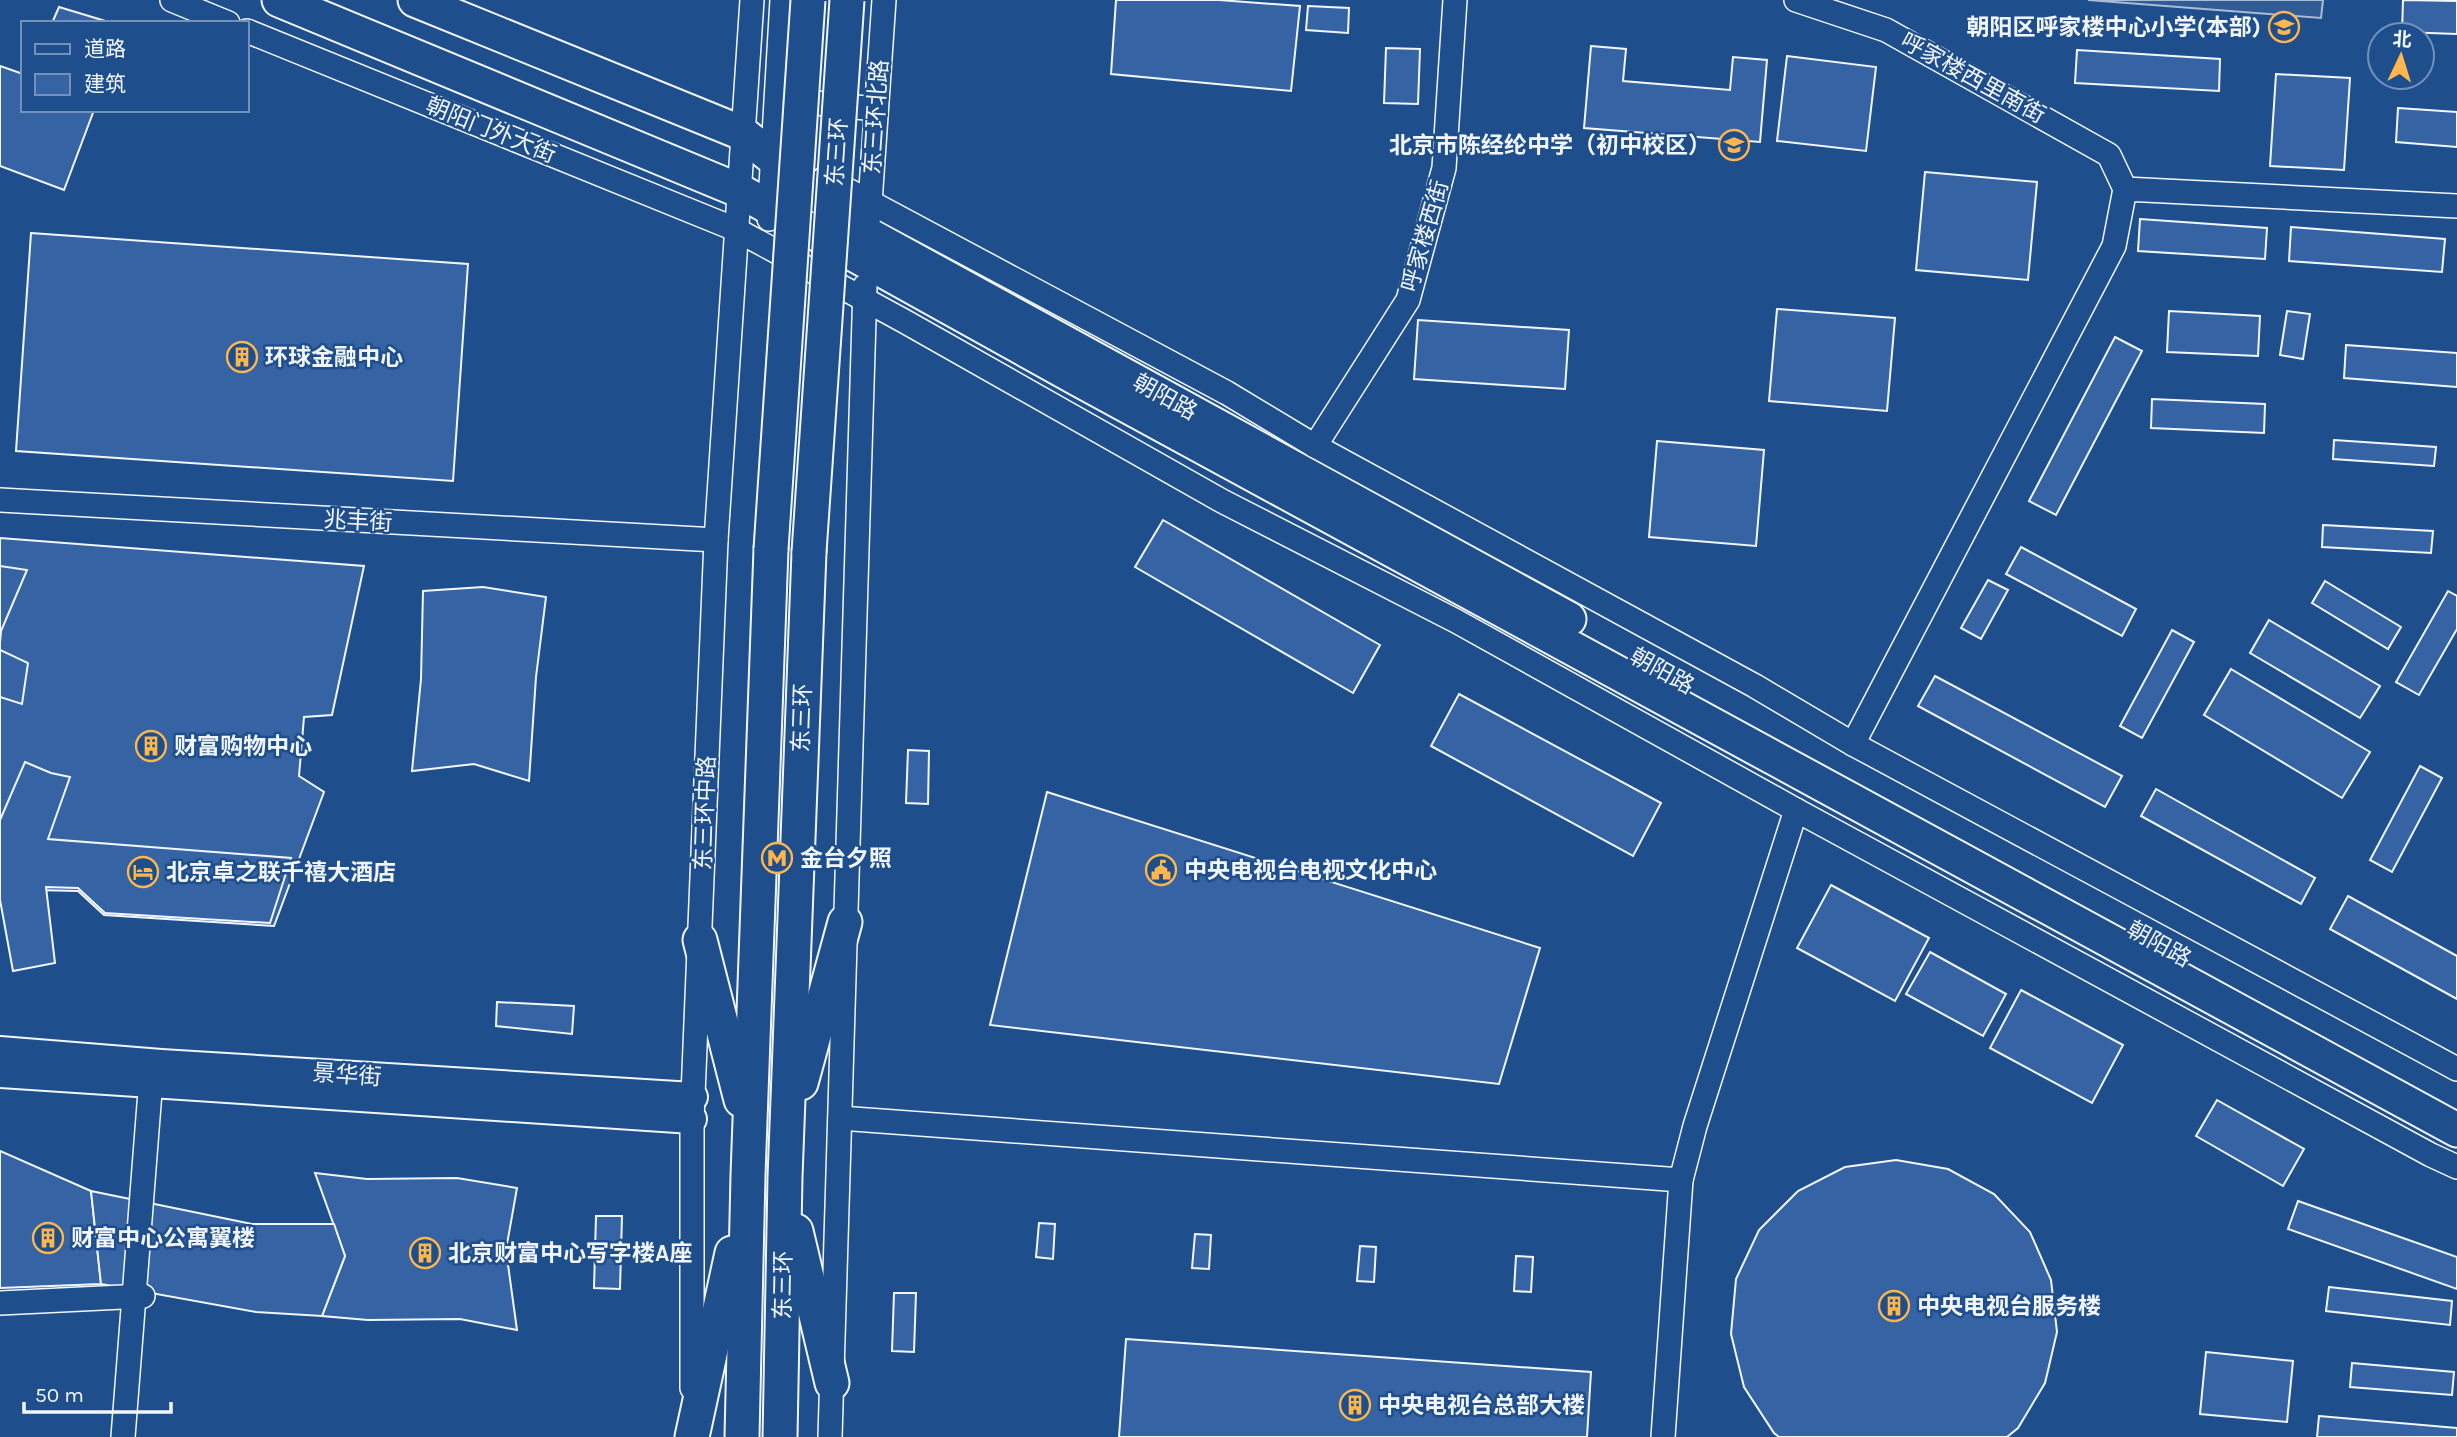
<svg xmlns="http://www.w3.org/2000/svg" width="2457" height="1437" viewBox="0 0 2457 1437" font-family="Karla,'Noto Sans SC',sans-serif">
<rect width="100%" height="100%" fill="#1f4e8c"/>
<path fill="#305b95" stroke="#a8bbd7" stroke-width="2" d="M 2088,0 L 2323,0 L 2321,18 Z"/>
<g fill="#3563a3" stroke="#f2f6ff" stroke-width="2">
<path d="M 1116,0 L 1219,0 L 1300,6 L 1291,91 L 1111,74 Z"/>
<path d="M 2403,0 L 2457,1 L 2457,34 L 2402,32 Z"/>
<path d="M 1308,6 L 1349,8 L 1348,33 L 1306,30 Z"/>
<path d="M 59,7 L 112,23 L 52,23 Z"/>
<path d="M 1591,46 L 1626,49 L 1623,81 L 1730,90 L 1733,57 L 1767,60 L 1760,142 L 1584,128 Z"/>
<path d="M 1386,48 L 1420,49 L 1418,104 L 1384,103 Z"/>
<path d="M 2077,50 L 2220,59 L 2219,91 L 2075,83 Z"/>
<path d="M 1787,56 L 1876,67 L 1866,151 L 1777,141 Z"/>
<path d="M 0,66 L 23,74 L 23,110 L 94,110 L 64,190 L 0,166 Z"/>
<path d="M 2276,74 L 2350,78 L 2344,170 L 2270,166 Z"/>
<path d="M 2398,108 L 2457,112 L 2457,147 L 2396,142 Z"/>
<path d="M 1925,172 L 2037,182 L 2028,280 L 1916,270 Z"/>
<path d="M 2140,219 L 2267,228 L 2265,259 L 2138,251 Z"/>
<path d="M 2291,227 L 2445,239 L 2442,272 L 2289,261 Z"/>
<path d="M 31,233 L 468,264 L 453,481 L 16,451 Z"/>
<path d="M 1777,309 L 1895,318 L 1887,411 L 1769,401 Z"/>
<path d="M 2169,311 L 2260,316 L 2258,356 L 2167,352 Z"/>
<path d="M 2287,311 L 2310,314 L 2303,359 L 2280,355 Z"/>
<path d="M 1418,320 L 1569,330 L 1565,389 L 1414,379 Z"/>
<path d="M 2115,337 L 2142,351 L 2056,515 L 2029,501 Z"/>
<path d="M 2346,345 L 2457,353 L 2457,387 L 2344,378 Z"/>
<path d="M 2152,399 L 2265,404 L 2264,433 L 2151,428 Z"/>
<path d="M 2334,440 L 2436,447 L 2434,466 L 2333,459 Z"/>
<path d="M 1657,441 L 1764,450 L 1756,546 L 1649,537 Z"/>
<path d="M 1163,520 L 1380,645 L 1353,693 L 1135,567 Z"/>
<path d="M 2323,525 L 2433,531 L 2431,553 L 2322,547 Z"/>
<path d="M 0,538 L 364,566 L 332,715 L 304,717 L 299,776 L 324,792 L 274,926 L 104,915 L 78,891 L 34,890 L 0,899 Z"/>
<path d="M 2021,547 L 2136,609 L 2122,636 L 2006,574 Z"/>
<path d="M 0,566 L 27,570 L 1,631 L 0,643 Z"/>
<path d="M 1988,580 L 2008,590 L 1981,639 L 1961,628 Z"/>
<path d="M 2325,581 L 2401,627 L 2388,649 L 2312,603 Z"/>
<path d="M 483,587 L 546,597 L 536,677 L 529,781 L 474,764 L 412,771 L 421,679 L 423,591 Z"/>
<path d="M 2448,591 L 2457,596 L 2457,629 L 2419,695 L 2396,682 Z"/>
<path d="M 2269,620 L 2380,686 L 2360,718 L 2250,653 Z"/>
<path d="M 2172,630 L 2194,642 L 2142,738 L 2120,726 Z"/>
<path d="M 0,650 L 28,663 L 22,704 L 0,697 Z"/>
<path d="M 2231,669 L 2370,752 L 2342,798 L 2204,715 Z"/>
<path d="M 1935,676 L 2122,776 L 2105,807 L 1918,706 Z"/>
<path d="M 1459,694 L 1661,803 L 1633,856 L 1431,746 Z"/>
<path d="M 908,750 L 929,751 L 928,804 L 906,803 Z"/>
<path d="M 25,762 L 51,773 L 70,777 L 48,839 L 291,858 L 270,923 L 105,913 L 78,888 L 46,887 L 55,963 L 13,971 L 0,900 L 0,820 Z"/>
<path d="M 2420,766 L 2442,778 L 2392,872 L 2370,860 Z"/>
<path d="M 2156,789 L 2315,878 L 2301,904 L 2141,816 Z"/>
<path d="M 1047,792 L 1540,948 L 1499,1084 L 990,1025 Z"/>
<path d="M 1831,885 L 1929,938 L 1895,1001 L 1797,948 Z"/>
<path d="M 2348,896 L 2457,956 L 2457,999 L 2330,929 Z"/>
<path d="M 1930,952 L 2006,994 L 1983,1036 L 1906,994 Z"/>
<path d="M 2021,990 L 2123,1045 L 2092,1103 L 1990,1048 Z"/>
<path d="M 497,1002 L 574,1006 L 572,1034 L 496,1026 Z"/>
<path d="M 2217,1100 L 2304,1149 L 2283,1186 L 2196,1136 Z"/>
<path d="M 0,1151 L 91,1191 L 101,1284 L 0,1288 Z"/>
<path d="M 1896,1160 L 1948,1169 L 1994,1194 L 2030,1232 L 2051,1280 L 2057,1332 L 2045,1383 L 2018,1428 L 2007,1437 L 1779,1437 L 1774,1433 L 1744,1387 L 1731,1334 L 1736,1279 L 1759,1230 L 1798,1191 L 1845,1167 Z"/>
<path d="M 315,1173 L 367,1179 L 457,1178 L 517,1188 L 506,1250 L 517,1330 L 460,1319 L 368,1320 L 322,1316 L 345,1256 Z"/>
<path d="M 91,1191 L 252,1224 L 334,1224 L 345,1256 L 322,1316 L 256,1312 L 101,1284 Z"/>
<path d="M 2298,1201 L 2457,1257 L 2457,1289 L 2288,1229 Z"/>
<path d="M 596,1216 L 622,1216 L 620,1289 L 594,1288 Z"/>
<path d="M 1039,1223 L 1055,1224 L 1053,1259 L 1036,1257 Z"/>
<path d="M 1195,1234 L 1211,1235 L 1209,1269 L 1192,1268 Z"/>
<path d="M 1360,1246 L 1376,1247 L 1374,1282 L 1357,1281 Z"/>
<path d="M 1516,1256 L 1533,1257 L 1531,1292 L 1514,1291 Z"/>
<path d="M 2329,1287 L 2452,1301 L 2450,1325 L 2326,1311 Z"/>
<path d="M 894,1293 L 916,1293 L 914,1352 L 892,1351 Z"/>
<path d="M 1126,1339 L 1591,1372 L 1587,1437 L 1119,1437 Z"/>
<path d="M 2206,1352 L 2293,1361 L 2287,1422 L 2200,1414 Z"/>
<path d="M 2352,1363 L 2454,1372 L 2452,1395 L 2350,1387 Z"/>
<path d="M 2319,1416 L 2457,1428 L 2457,1437 L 2317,1437 Z"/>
</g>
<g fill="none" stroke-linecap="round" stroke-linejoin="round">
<g stroke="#f2f6ff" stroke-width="26">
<g id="minor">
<path d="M 172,0 L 228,23"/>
<path d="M 1796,0 L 1886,30 L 2109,155 L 2125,189"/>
<path d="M 247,31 L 735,229 L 904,321 L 1222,501 L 1456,621 L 1796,810 L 2431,1155 L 2457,1167"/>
<path d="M 786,100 L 876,109"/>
<path d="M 825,178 L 1227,393 L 1315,446 L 1755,686 L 1853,744 L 2457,1069"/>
<path d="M 869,217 L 884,0"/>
<path d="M 769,219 L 782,0"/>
<path d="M 1315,446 L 1408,300 L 1444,168 L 1455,0"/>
<path d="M 0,500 L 716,540"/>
<path d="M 1853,744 L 2114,246 L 2125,189 L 2457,206"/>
<path d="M 840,1118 L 1681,1180"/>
<path d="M 0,1303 L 143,1296"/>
<path d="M 692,1388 L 692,1119 L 716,540 L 752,0"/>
<path d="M 123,1437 L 152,1066"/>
<path d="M 830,1437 L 865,286"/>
<path d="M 1663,1437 L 1681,1180 L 1695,1126 L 1796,810"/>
</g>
</g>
<g stroke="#f2f6ff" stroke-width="32">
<g id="major">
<path d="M 0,1051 L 161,1064 L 693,1097"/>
<path d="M 0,1073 L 692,1119"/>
</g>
</g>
<g stroke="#f2f6ff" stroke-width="37">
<g id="highway">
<path d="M 279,0 L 738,190 L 1078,379 L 2457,1130"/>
<path d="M 415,0 L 742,133 L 867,234 L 1569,619"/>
<path d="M 700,940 L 741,1100"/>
<path d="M 801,1083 L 845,922"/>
<path d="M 796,1231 L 832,1383"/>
<path d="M 692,1437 L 732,1253"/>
<path d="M 742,1437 L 748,1175 L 771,549"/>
<path d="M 780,1437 L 785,1177 L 809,552"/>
</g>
</g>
<use href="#minor" stroke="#1f4e8c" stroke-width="23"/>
<use href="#major" stroke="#1f4e8c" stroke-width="28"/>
<use href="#highway" stroke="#1f4e8c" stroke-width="33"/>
<g stroke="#f2f6ff" stroke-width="37" stroke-linecap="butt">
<g id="highway-bridge">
<path d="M 771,549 L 808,0"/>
<path d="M 809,552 L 847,0"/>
</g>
</g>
<use href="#highway-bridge" stroke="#1f4e8c" stroke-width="33"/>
</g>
<defs>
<g id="school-ring" transform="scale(1.575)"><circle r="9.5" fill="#1f4e8c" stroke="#ffb74d" stroke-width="1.5"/><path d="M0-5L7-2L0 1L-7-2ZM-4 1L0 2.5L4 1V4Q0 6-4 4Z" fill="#ffb74d"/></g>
<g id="building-ring" transform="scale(1.575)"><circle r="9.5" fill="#1f4e8c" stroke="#ffb74d" stroke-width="1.5"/><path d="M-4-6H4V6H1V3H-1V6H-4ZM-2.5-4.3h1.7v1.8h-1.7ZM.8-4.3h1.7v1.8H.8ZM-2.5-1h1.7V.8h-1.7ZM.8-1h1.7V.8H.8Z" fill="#ffb74d"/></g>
<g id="metro-ring" transform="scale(1.575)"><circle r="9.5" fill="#1f4e8c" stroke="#ffb74d" stroke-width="1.5"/><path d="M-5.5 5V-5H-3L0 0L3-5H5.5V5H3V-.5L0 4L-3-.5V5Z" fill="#ffb74d"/></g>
<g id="civic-ring" transform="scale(1.575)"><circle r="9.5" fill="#1f4e8c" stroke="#ffb74d" stroke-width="1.5"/><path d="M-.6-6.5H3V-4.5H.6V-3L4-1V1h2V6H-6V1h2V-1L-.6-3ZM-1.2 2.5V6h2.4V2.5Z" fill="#ffb74d"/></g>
<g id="hotel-ring" transform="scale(1.575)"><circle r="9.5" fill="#1f4e8c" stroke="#ffb74d" stroke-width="1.5"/><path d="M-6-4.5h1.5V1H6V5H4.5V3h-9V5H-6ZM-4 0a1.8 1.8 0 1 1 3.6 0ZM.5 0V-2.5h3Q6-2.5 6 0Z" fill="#ffb74d"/></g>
</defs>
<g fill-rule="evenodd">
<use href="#school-ring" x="2284" y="27"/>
<use href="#school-ring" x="1734" y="145"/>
<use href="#building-ring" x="242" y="357"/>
<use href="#building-ring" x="151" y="746"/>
<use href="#metro-ring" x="777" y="858"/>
<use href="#civic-ring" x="1161" y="870"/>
<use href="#hotel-ring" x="143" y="872"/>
<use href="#building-ring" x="48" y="1238"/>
<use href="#building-ring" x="425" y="1253"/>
<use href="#building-ring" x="1894" y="1306"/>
<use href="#building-ring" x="1355" y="1405"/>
</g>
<g text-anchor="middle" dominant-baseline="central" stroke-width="5" stroke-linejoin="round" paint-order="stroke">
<g font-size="23" font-weight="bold" fill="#f2f6ff" stroke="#1f4e8c" text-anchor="start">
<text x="2261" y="27" text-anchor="end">朝阳区呼家楼中心小学(本部)</text>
<text x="1711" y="145" text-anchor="end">北京市陈经纶中学（初中校区）</text>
<text x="265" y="357">环球金融中心</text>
<text x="174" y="746">财富购物中心</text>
<text x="800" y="858">金台夕照</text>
<text x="1184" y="870">中央电视台电视文化中心</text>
<text x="166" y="872">北京卓之联千禧大酒店</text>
<text x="71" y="1238">财富中心公寓翼楼</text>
<text x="448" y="1253">北京财富中心写字楼A座</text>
<text x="1917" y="1306">中央电视台服务楼</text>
<text x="1378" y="1405">中央电视台总部大楼</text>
</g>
<g font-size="23" fill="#f2f6ff" stroke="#1f4e8c">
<text transform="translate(1973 78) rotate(29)">呼家楼西里南街</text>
<text transform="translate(876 117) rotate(-86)">东三环北路</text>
<text transform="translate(491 130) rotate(22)">朝阳门外大街</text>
<text transform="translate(837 152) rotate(-86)">东三环</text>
<text transform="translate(1425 236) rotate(-74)">呼家楼西街</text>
<text transform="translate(1165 397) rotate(29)">朝阳路</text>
<text transform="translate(358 521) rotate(3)">兆丰街</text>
<text transform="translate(1662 671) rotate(29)">朝阳路</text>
<text transform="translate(802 718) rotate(-88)">东三环</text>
<text transform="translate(705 813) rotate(-88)">东三环中路</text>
<text transform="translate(2159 944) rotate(29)">朝阳路</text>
<text transform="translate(347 1075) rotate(4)">景华街</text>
<text transform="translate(783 1285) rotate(-89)">东三环</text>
</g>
</g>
<rect x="21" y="21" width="228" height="91" fill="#1f4e8c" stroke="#7391ba" stroke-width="2"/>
<rect x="35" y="44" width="35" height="10" fill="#1f4e8c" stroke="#7391ba" stroke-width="2"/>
<text x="84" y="56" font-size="21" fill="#f2f6ff">道路</text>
<rect x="35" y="74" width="35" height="21" fill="#3563a3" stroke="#7391ba" stroke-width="2"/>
<text x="84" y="91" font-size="21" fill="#f2f6ff">建筑</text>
<g transform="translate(2401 56) rotate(4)"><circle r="33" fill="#1f4e8c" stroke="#7391ba" stroke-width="2"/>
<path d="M0-5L12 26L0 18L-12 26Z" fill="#ffb74d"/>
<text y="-10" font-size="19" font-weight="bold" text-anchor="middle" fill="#f2f6ff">北</text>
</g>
<path d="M24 1402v10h147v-10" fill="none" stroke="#f2f6ff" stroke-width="3.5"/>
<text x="35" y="1402" font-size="21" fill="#f2f6ff" stroke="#1f4e8c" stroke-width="5" paint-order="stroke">50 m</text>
</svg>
